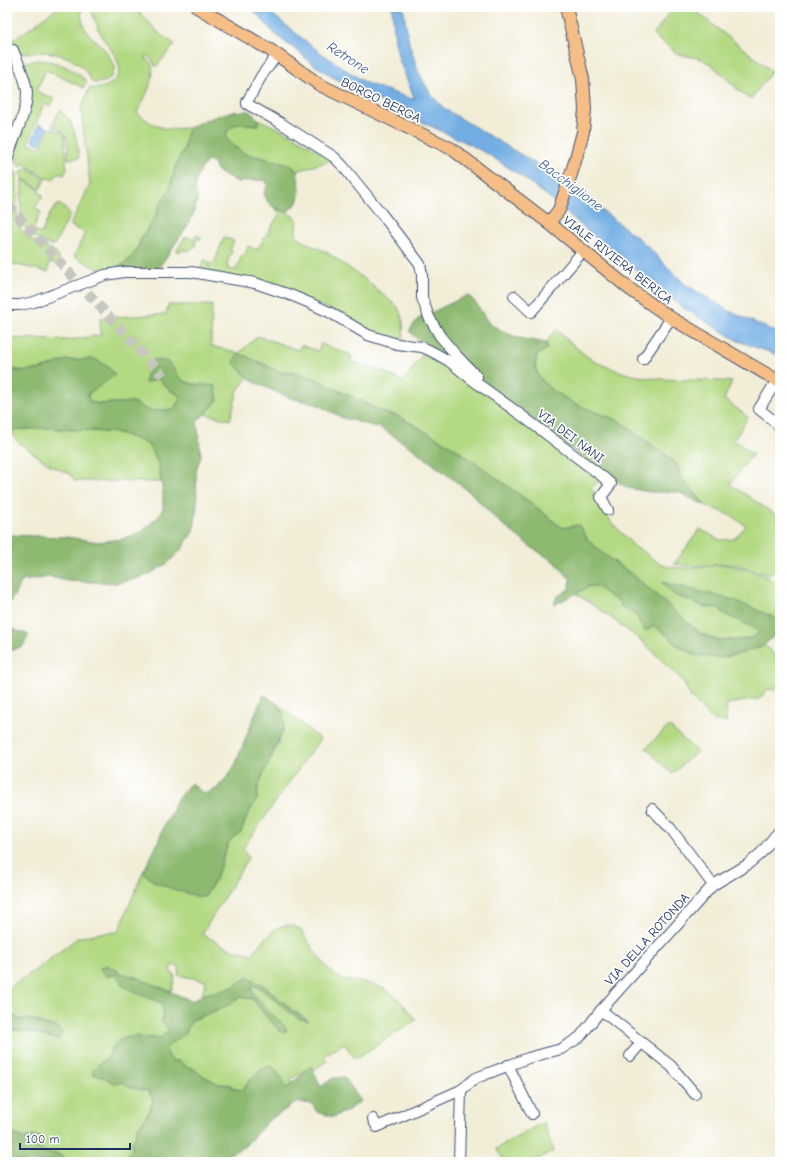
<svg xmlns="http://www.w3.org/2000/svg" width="787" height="1169" viewBox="0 0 787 1169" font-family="'Comic Neue',sans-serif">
<rect width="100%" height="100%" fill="#fff"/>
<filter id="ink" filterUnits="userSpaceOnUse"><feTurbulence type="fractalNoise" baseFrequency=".025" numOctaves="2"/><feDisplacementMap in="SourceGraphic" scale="8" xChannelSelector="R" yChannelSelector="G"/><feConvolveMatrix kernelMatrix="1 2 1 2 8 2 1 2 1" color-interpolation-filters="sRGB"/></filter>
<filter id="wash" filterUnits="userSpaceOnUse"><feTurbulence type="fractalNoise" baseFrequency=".012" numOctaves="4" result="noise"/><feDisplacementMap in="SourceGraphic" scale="16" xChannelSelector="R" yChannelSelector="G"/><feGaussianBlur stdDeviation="0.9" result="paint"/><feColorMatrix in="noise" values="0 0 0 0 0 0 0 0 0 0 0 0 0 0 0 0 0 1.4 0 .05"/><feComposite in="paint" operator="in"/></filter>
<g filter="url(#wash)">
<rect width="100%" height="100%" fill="#f1edd7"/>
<g fill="#b3d983" stroke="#678470">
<path d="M 58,7 L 81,7 C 81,33 90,33 105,50 C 109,55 112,62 115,67 C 111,81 107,83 93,83 C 89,78 87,71 82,67 C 79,63 73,61 69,58 C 52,51 38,51 19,54 L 16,45 L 14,45 L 12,40 L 25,32 Z"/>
<path d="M 90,7 L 134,7 L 162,36 L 175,44 L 156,67 L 151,59 L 146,55 L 145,58 C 146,59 148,60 150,62 C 159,73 143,102 137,112 C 145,120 157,128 169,129 C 175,130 182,128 188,128 L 184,149 L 176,165 L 169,191 L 160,203 L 155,218 L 147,229 L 140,241 L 137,250 L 129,260 L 118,267 L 99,270 L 74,256 L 85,233 L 70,225 L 90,185 L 81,110 L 89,88 C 100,89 107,88 115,80 C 128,66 109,49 102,36 C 97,27 94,17 90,7 Z"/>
<path d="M 674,7 L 690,7 L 772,71 L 751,99 L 746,97 L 713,66 L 702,59 L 678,54 L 653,35 Z"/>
<path d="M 37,60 C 60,61 70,68 87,81 L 84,88 L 46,70 L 36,91 L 54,99 L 51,106 L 44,104 L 28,143 L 40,148 L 50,128 L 62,132 L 65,137 L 66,160 L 67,169 L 64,175 L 58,173 L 53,180 L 49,178 L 47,179 L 24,164 L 20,166 L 16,162 L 17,158 L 12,157 L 23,118 L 23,63 Z"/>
<path d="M 60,110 C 75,123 77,140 79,158 L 68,159 C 67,140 72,134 52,126 Z"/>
<path d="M 258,119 L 294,136 L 333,160 L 297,171 L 290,164 L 245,154 L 233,146 L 226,138 L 227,131 L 236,124 L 249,124 L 258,125 Z"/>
<path d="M 28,168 L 45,180 L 40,189 L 22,178 L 21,174 L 23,170 Z"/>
<path d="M 10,170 L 12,170 L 17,173 L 17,216 L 19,227 L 28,238 L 56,253 L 59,258 L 58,264 L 50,262 L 48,272 L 9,263 L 11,222 L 7,172 L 9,172 Z"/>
<path d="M 22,179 L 39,190 L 39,193 L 42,194 L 43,196 L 35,208 L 41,212 L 34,227 L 35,231 L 41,234 L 50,214 L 58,204 C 63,206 68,210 70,215 L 55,244 L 50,246 C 43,242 34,238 28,232 C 17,222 22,194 22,179 Z"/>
<path d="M 274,208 L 287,212 L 297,219 L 296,228 L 296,234 L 303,241 L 328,253 L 363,278 L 398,307 L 403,320 L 404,343 L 384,339 L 330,309 L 200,271 L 204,260 L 209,262 L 208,267 L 209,267 L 211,263 L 214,264 L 224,237 L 234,241 L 230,250 L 232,251 L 226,266 L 229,267 L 228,269 L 232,270 L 233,269 L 236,270 L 242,255 L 244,256 L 248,246 L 257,250 L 280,213 Z"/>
<path d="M 196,235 L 202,238 L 195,241 L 196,246 L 190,249 L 189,251 L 183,250 L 178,252 L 177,250 L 185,237 L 186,238 L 188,236 L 193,239 Z"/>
<path d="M 168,305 L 212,305 L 211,346 L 239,353 L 258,336 L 298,350 L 301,345 L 318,351 L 321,344 L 351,355 L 351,362 L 385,372 L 403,382 L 425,351 L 440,358 L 601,479 L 591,489 L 600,498 L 599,499 L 611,522 L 636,548 C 644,550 649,557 656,561 C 660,564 668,567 673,567 C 691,570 708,565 725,565 C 741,566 767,576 780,584 L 780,631 L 759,634 L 751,638 L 739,640 L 717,640 L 701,634 L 633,575 L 606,556 L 588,540 L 579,526 L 562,528 L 531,503 L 455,448 L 398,416 L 385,413 L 296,373 L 280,372 L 257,361 L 243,373 L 248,377 L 238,390 L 230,420 L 205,414 L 218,400 L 215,386 L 192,384 L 182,380 L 168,362 L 159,379 L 168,389 L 182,396 L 174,409 L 149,411 L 133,402 L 98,404 L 89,401 L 88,394 L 97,387 L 66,360 C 45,368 29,375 7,367 L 7,338 L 68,340 L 101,335 L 100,318 L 166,314 Z"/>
<path d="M 556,330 C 567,339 580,352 591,359 C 596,363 603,365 608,367 C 650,385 689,377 732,382 L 724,399 L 748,417 L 734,440 L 753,454 L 730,484 L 780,518 L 780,567 L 768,575 L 738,565 L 726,564 L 694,566 L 674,564 L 700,529 L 720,540 L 734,539 L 746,526 L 732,516 L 705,505 L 684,480 L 675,462 L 619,421 L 575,404 L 549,388 L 539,377 L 535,367 L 537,355 L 548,348 L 546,343 Z"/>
<path d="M 47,428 L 120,433 L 148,444 L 158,463 L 161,482 L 75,481 L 70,474 L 50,465 L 18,442 L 9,430 Z"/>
<path d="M 590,586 L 599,588 L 608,595 L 618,600 L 622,608 L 636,615 L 644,630 L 646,631 L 654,626 L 666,634 L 674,642 L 681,648 L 689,651 L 693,655 L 739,654 L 764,645 L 780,659 L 780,691 L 768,689 L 759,699 L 727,704 L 726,723 L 713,720 L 692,699 L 682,680 L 644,643 L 602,611 L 575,593 Z"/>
<path d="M 279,705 L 320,739 L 243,848 L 248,858 L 202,934 L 228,948 L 252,954 C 259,946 272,929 282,926 C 288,924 295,926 300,929 C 309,942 324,968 336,976 C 344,981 356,981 365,983 C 391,987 401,1001 416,1020 L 355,1059 L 344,1043 L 324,1056 L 327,1061 L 313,1070 L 311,1067 L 290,1080 L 293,1085 L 287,1088 L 279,1074 L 272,1066 C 259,1067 250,1080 243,1090 L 234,1089 L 231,1085 L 219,1084 L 201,1075 L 194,1069 L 185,1066 L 180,1061 L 173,1061 L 169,1057 L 166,1049 C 173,1037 187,1039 190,1021 L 229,1005 L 241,997 L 253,999 L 264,1014 L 271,1021 L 286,1028 C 278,1019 254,999 251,988 L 256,986 L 264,990 L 273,999 L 298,1018 L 308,1021 L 292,1010 L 281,1000 L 248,977 L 233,987 L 202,995 L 206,981 L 178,975 L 180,967 L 172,965 L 170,972 L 174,974 L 175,979 L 171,991 L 146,982 L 139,978 L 120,973 L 114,968 L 120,980 L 143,996 L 152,999 L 161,1003 L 163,1008 L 165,1026 L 170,1031 L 164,1034 L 160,1039 L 157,1038 L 144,1038 L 136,1036 L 118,1041 L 112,1047 L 109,1056 L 99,1064 L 99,1076 L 123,1082 L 128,1087 C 136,1087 141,1091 149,1091 L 153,1100 L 151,1108 L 144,1120 L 138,1127 L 135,1136 L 132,1141 L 132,1149 L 123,1160 L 119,1162 L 69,1162 L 64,1157 L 57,1154 L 44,1152 L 39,1148 L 43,1139 L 33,1136 C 21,1141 22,1135 14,1135 C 11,1136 9,1136 7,1137 L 7,1028 C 12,1031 20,1030 26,1031 C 32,1032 37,1034 42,1036 L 51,1025 C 43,1025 37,1020 29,1019 C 25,1019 22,1020 19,1019 C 15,1018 12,1015 7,1014 L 7,989 L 41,966 L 77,938 L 99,933 L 118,932 L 143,872 L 153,881 L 196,896 C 201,891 213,883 216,876 C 225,859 222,843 241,832 L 247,816 L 257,799 L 258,786 L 282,734 C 286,722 284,716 279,705 Z"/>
<path d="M 669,726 L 697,752 L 672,774 L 646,748 Z"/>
<path d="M 543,1122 L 554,1151 L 532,1162 L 505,1162 L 496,1149 Z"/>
</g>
<g fill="#8eb971" stroke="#547468">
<path d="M 249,111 L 258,119 L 258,125 L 249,124 L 236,124 L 227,131 L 226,138 L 233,146 L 245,154 L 290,164 L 297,171 L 300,191 L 297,203 L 287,212 C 274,208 267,206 264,192 L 268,185 L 265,180 L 244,181 L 238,182 L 217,171 L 214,163 L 207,161 C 199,172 191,184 198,198 L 193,215 L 186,228 L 158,269 L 133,269 L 118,267 L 129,260 L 137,250 L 140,241 L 147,229 L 155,218 L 160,203 L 169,191 L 176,165 L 184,149 L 188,128 L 206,120 L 229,112 Z"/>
<path d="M 468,295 L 476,303 L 489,324 L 518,338 L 546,343 L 548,348 L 537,355 L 535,367 L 539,377 L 549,388 L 575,404 L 619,421 L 652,445 L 675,462 L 684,480 L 705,505 L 678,492 L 649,492 L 628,488 L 608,476 L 422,344 L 409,331 L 418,319 Z"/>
<path d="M 239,353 L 280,372 L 296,373 L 314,378 L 385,413 L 398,416 L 455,448 L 531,503 L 562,528 L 579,525 L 588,540 L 606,556 L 633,575 L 701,634 L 717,640 L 739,640 L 751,638 L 759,633 L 756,629 L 724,614 L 719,608 L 705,607 L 674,595 L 662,582 L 734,600 L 780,620 L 780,631 L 764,645 L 739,654 L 720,658 L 693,655 L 689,651 L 681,648 L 674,642 L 666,634 L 654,626 L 646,631 L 644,630 L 636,615 L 622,608 L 618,600 L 608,595 L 599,588 L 590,586 L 554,605 L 557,597 L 569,589 L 571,580 L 555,562 L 531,547 L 497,520 L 471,493 L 412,448 L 381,428 L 343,418 L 316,404 L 290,398 L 254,382 L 243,373 L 233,362 Z"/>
<path d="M 95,359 L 107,366 L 115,375 L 88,394 L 89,401 L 98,404 L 133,402 L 149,411 L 174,409 L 181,396 L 168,389 L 159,379 L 145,383 L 146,374 L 154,359 L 168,362 L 182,380 L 192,384 L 215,386 L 218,400 L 205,414 L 197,421 L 201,456 L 196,471 L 197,505 L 194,530 L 182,549 L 168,563 L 150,574 L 136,579 L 116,583 L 68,581 L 50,577 L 22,581 L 7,608 L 7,535 L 67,537 L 98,542 L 122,539 L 141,532 L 159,516 L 163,508 L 163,492 L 158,463 L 148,444 L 120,433 L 47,428 L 9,430 L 7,432 L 7,367 L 17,371 L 38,370 L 66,360 Z"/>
<path d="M 7,627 L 29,635 L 23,646 L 7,652 Z"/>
<path d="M 264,695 L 279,705 L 284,715 L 284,727 L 258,786 L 257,799 L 247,816 L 241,832 L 235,836 L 228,843 L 216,878 L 205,897 L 196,896 L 167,887 L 153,881 L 143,872 L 155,849 L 165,824 L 173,810 L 177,799 L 191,783 L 204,794 L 216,789 L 229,775 L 236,763 L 257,709 Z"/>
<path d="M 107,965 L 120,973 L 139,978 L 147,982 L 192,1001 L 202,995 L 233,987 L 248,977 L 265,986 L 292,1010 L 309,1021 C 297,1023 269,992 256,986 L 251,988 C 253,998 278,1019 286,1028 L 287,1032 L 281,1032 L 264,1014 L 253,999 L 241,997 L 229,1005 L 190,1021 C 187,1040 174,1037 166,1049 L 169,1057 L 173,1061 L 180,1061 L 185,1066 L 194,1069 L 201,1075 L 219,1084 L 231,1085 L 234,1089 L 243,1090 C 250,1080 259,1067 272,1066 L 279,1074 L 287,1088 L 311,1066 L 321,1087 L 333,1078 L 344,1077 L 361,1101 L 347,1111 L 333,1117 L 317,1112 L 312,1104 L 297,1102 L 268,1121 L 245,1146 L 213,1162 L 119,1162 L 123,1160 L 132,1149 L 132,1141 L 135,1136 L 138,1127 L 144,1120 L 151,1108 L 153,1100 L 149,1091 C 141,1091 136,1087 128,1087 L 123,1082 L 116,1084 L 105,1078 L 93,1074 L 92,1071 L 99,1064 L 109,1056 L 112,1047 L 118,1041 L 124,1038 L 136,1036 L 144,1038 L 157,1038 L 160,1039 L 164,1034 L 170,1031 L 161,1021 C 164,1014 164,1010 161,1003 L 134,992 L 122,985 L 117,975 L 106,976 L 102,972 L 100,968 Z"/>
<path d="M 7,1014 C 12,1015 16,1019 22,1020 C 24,1020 26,1019 28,1019 C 33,1020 38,1022 43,1024 C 50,1027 67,1025 60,1039 L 56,1040 C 48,1037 40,1034 32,1032 C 24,1030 13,1031 7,1028 Z"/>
<path d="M 16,1135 C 18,1136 19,1138 22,1138 C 30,1141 35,1132 44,1139 L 39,1148 L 44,1152 L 57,1154 L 64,1157 L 69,1162 L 7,1162 L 7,1137 Z"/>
</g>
<g fill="#72aee3" stroke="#466ea0">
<path d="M 249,7 L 266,7 L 272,14 L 318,51 L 366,83 L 415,100 L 399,60 L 395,42 L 392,7 L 403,7 L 409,43 L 418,71 L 431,95 L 445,109 L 533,162 L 578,192 L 642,241 L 685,284 L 729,311 L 780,334 L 780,356 L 738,341 L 682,307 L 655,286 L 620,255 L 598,240 L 550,198 L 518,174 L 491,156 L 469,144 L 403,113 L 397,107 L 390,106 L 352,88 L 331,76 L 310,62 L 299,52 L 287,44 L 273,32 L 258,15 Z"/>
<path d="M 39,124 L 48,128 L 40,144 L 32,141 Z"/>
</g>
</g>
<g filter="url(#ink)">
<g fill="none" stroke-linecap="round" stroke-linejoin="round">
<path stroke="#c6c7bf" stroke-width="10" stroke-dasharray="10 5" stroke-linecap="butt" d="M 7,204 L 163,376"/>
<g stroke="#3b4c70" stroke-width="12">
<g id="minor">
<path d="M 277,55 L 262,75 L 247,102 L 247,104 L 279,122 L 334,157 L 342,165 L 381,213 L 420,264 L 422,274 L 422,298 L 429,317 L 440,336 L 456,355 L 477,377"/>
<path d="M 7,161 C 12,139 27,115 27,92 C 26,78 18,63 13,50"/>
<path d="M 514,296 L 531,312 L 583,251"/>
<path d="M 7,305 L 20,305 L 34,302 L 105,275 L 124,272 L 191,272 L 255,283 L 293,296 L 312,304 L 331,313 L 368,335 L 397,344 L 422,347 L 431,351 L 449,361 L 474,381 L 521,415 L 603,477 L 611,484 L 601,497 L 608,510"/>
<path d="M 643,359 L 671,318"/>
<path d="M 777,380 L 759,409 L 780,426"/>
<path d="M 652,809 L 671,829 L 713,885"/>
<path d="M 601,1010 L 671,1066 L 695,1094"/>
<path d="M 630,1056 L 641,1043"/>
<path d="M 508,1065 L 532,1114"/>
<path d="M 373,1119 L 377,1127 L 461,1090 L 476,1078 L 528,1058 L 561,1049 L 580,1037 L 601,1010 L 713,885 L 747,865 L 761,853 L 780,830"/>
<path d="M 459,1162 L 461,1090"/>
</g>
</g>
<g stroke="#3b4c70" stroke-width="14">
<g id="major">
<path d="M 197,7 L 270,50 L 320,85 L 452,149 L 549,223 L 631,290 L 671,318 L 780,382"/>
<path d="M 549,223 L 559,210 L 574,165 L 583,132 L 585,109 L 583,79 L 566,7"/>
</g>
</g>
<use href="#minor" stroke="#fff" stroke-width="10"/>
<use href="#major" stroke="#f6be87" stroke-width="12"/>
</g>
</g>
<g text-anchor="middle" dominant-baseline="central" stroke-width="3.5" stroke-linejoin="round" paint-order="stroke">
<g font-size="13" fill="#1b2f5e" stroke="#fff">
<text transform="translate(381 100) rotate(26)">BORGO BERGA</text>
<text transform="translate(618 260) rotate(38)">VIALE RIVIERA BERICA</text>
<text transform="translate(571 436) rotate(37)">VIA DEI NANI</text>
<text transform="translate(647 939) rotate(-48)">VIA DELLA ROTONDA</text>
</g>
<g font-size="14" font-style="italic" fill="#395b8d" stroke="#fff">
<text transform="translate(348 58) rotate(33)">Retrone</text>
<text transform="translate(571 185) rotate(37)">Bacchiglione</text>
</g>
</g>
<rect width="787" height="1169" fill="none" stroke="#fff" stroke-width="24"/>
<path d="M20 1143v6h110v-6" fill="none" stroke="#1b2f5e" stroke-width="2"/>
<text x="26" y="1143" font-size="12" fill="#1b2f5e" stroke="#ffffff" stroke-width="3" paint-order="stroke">100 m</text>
</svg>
